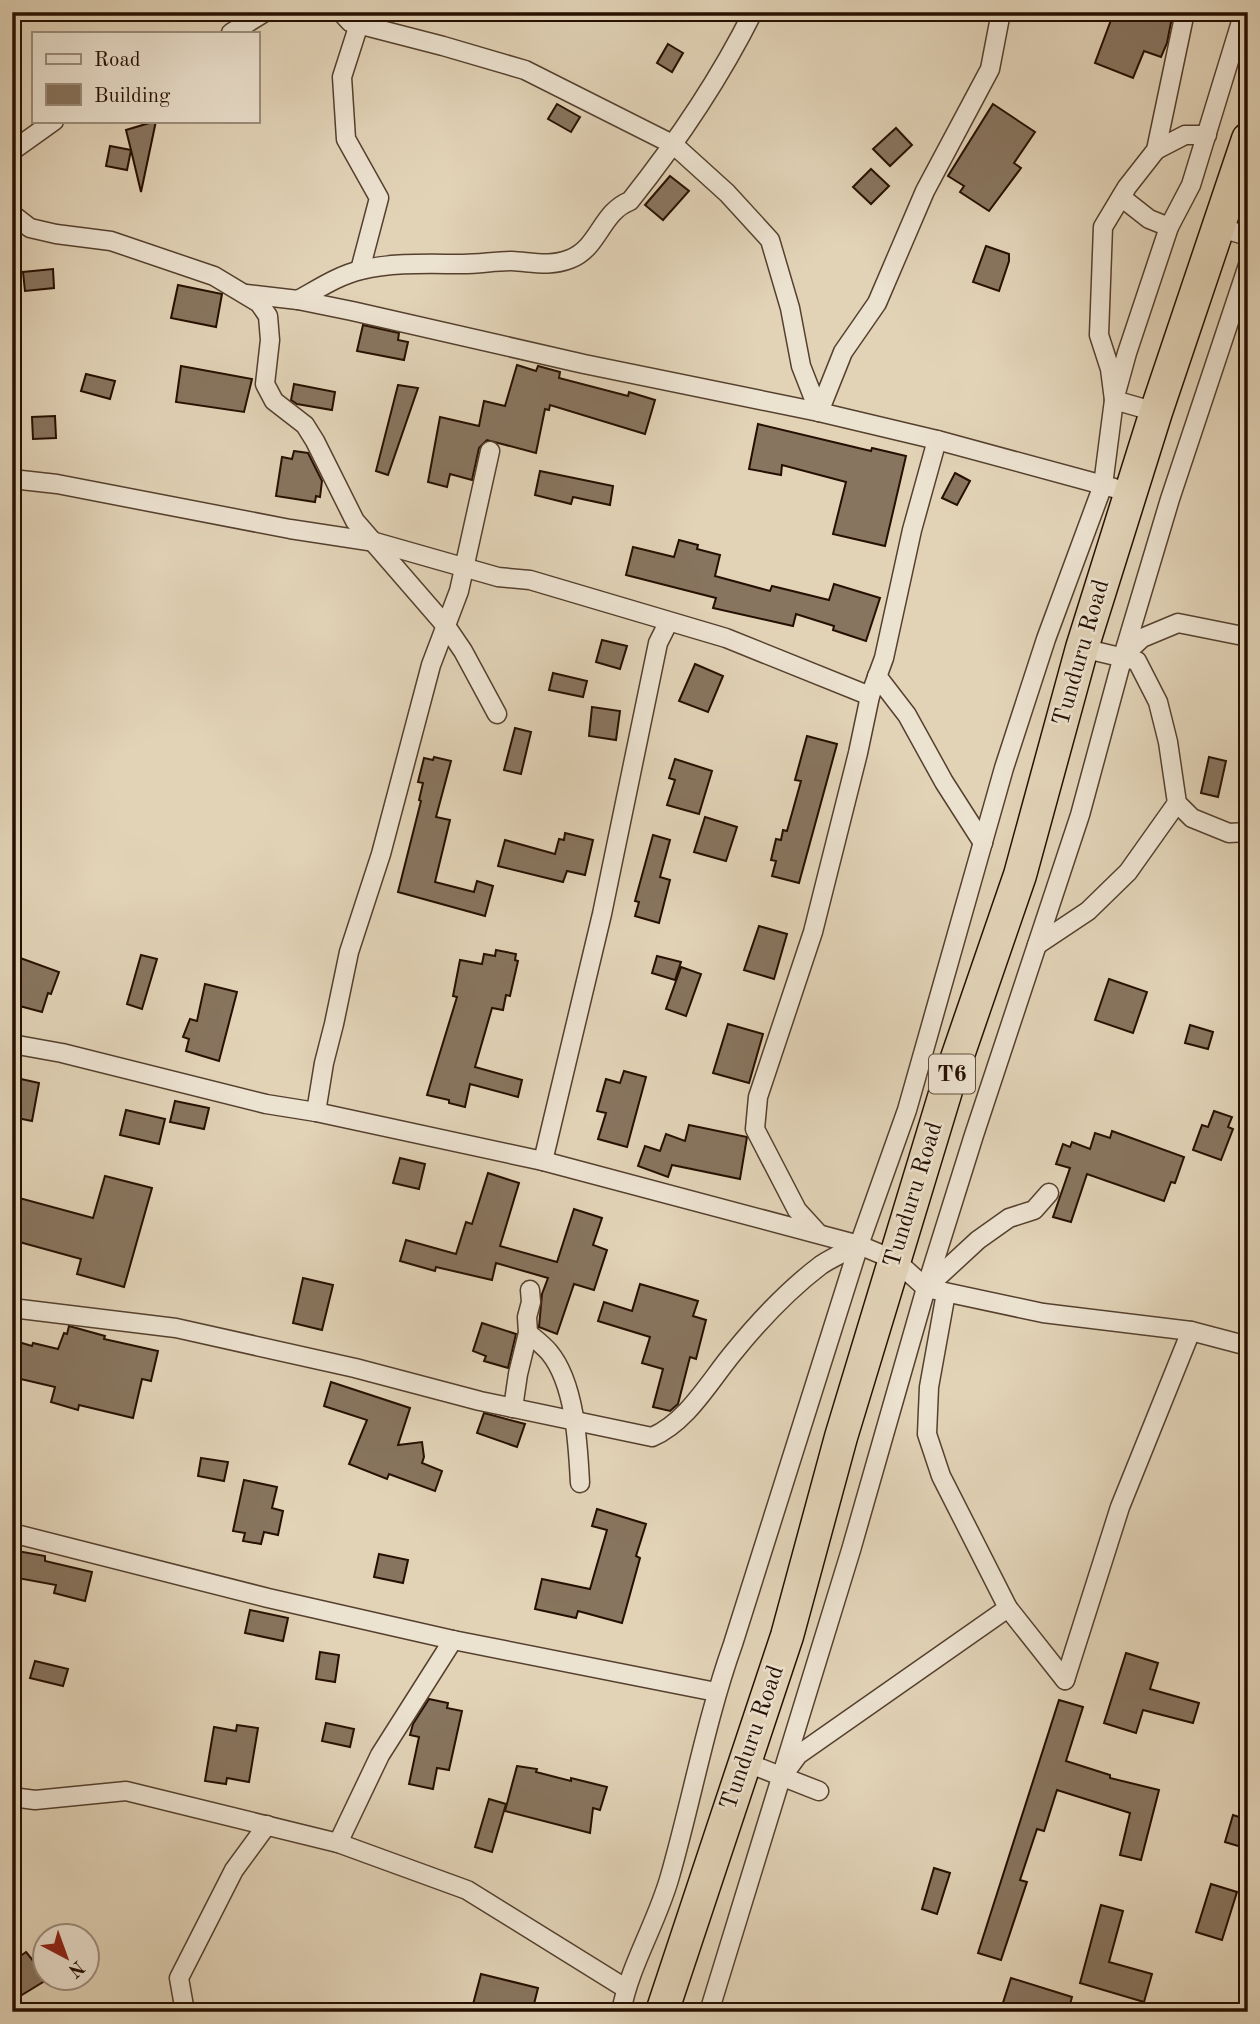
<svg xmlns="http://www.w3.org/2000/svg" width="1260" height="2024" viewBox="0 0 1260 2024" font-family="'Old Standard TT',serif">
<rect width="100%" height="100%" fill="#e2d3b7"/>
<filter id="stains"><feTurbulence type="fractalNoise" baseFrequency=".00286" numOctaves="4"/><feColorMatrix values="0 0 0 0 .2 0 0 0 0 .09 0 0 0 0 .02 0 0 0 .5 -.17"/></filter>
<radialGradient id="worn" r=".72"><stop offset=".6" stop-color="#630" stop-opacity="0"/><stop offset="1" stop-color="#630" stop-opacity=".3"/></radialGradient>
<g fill="#88755f" stroke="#260f00" stroke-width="2">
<path d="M 1114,12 L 1173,12 L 1167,43 L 1161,57 L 1144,51 L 1133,78 L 1095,63 Z"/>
<path d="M 668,44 L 683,53 L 672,72 L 657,63 Z"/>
<path d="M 557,104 L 580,117 L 571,132 L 548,119 Z"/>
<path d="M 993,104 L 1035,132 L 1014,163 L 1021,168 L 989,211 L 960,192 L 964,186 L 948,176 Z"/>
<path d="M 156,121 L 141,192 L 131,150 L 127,170 L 106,166 L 110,146 L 131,150 L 126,130 Z"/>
<path d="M 896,128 L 912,145 L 890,166 L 873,149 Z"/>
<path d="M 871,169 L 889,186 L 871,204 L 853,187 Z"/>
<path d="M 670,176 L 689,191 L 663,220 L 645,205 Z"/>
<path d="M 986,246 L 1009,254 L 1009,261 L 999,291 L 973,282 Z"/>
<path d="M 53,269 L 54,288 L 25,291 L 23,272 Z"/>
<path d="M 178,285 L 222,294 L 216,327 L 171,318 Z"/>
<path d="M 363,325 L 399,333 L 398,340 L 408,342 L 404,360 L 357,351 Z"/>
<path d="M 517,365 L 536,371 L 538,366 L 560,372 L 559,378 L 628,396 L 629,392 L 655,400 L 645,434 L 550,405 L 549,410 L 545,409 L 536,453 L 487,440 L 479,448 L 472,480 L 450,474 L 447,487 L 428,482 L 440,417 L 479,426 L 484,401 L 505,406 Z"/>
<path d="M 181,366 L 252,379 L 244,412 L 176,402 Z"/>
<path d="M 86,374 L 115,381 L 110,399 L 81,391 Z"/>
<path d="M 294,384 L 335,392 L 332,410 L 297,404 L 291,400 Z"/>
<path d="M 398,385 L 418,388 L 388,475 L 376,471 Z"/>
<path d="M 55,416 L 56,438 L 33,439 L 32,417 Z"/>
<path d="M 758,424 L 871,451 L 872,448 L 906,456 L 885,546 L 833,534 L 846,482 L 782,465 L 781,475 L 749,469 Z"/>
<path d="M 294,451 L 308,453 L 322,481 L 320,497 L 316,496 L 315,502 L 276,496 L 282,457 L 292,459 Z"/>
<path d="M 540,471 L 613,486 L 610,505 L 573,497 L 571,504 L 535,495 Z"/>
<path d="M 955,473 L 970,481 L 957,505 L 942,498 Z"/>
<path d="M 679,540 L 698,545 L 697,549 L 720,555 L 715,576 L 770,591 L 772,586 L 829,600 L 834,584 L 880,598 L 866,641 L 833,630 L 834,626 L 796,614 L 793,626 L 713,608 L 716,598 L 626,575 L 633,547 L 674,557 Z"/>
<path d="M 602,640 L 627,646 L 620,669 L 596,662 Z"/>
<path d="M 695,664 L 723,676 L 708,712 L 679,701 Z"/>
<path d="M 553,673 L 587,681 L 583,697 L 549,690 Z"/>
<path d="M 592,707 L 620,711 L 616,740 L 589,736 Z"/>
<path d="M 515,728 L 531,732 L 521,774 L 504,770 Z"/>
<path d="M 807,736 L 837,744 L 799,883 L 772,876 L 776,861 L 771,860 L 776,839 L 781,840 L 783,830 L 787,831 L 801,781 L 795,780 Z"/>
<path d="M 434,757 L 451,761 L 436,817 L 450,820 L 435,882 L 474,892 L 477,881 L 493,886 L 485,916 L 398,892 L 421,801 L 419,800 L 423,783 L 418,782 L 424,758 L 433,760 Z"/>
<path d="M 1209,757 L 1226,761 L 1218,797 L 1201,793 Z"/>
<path d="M 675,759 L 712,771 L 699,814 L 667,805 L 675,780 L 669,778 Z"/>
<path d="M 705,817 L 737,827 L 726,861 L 694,852 Z"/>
<path d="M 565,833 L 593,840 L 585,875 L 567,871 L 563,882 L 498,866 L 505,840 L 555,854 L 559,839 L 564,840 Z"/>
<path d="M 653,835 L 670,840 L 660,877 L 670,880 L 659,923 L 635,916 L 639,902 L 635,901 Z"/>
<path d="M 759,926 L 787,934 L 774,979 L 744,970 Z"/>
<path d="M 496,950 L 516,954 L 515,960 L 518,961 L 510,996 L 506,995 L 503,1010 L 492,1008 L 475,1067 L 522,1080 L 518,1097 L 470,1084 L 465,1107 L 449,1103 L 449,1100 L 427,1095 L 457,997 L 453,996 L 460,960 L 482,964 L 484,954 L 495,956 Z"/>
<path d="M 12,955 L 59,972 L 51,994 L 48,993 L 42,1012 L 12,1004 Z"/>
<path d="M 141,955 L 157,959 L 142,1009 L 127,1004 Z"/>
<path d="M 657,956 L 681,962 L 675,980 L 652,973 Z"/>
<path d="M 681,967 L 701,974 L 686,1016 L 666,1009 Z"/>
<path d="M 1109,979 L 1147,992 L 1133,1033 L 1095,1020 Z"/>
<path d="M 205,984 L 237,992 L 219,1061 L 186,1051 L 189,1039 L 183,1037 L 190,1019 L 197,1021 Z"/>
<path d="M 728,1024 L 763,1034 L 749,1083 L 713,1073 Z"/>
<path d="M 1190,1025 L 1213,1032 L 1208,1049 L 1185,1043 Z"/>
<path d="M 624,1071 L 646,1077 L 627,1147 L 598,1139 L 606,1113 L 597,1111 L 606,1079 L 620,1083 Z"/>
<path d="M 12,1077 L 39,1083 L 32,1121 L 12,1117 Z"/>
<path d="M 175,1101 L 209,1108 L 204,1129 L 170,1122 Z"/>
<path d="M 126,1110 L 165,1119 L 159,1144 L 120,1135 Z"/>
<path d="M 1214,1111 L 1232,1117 L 1228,1127 L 1233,1129 L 1221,1160 L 1193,1150 L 1202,1125 L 1208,1127 Z"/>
<path d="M 689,1125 L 747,1137 L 740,1179 L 672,1165 L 668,1177 L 638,1166 L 645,1146 L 660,1151 L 666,1134 L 685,1141 Z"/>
<path d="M 1112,1131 L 1184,1157 L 1175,1183 L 1171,1182 L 1164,1201 L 1087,1174 L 1071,1222 L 1053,1217 L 1070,1168 L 1056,1164 L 1063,1144 L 1070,1147 L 1072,1142 L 1090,1149 L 1095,1133 L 1110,1138 Z"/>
<path d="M 400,1158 L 425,1164 L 419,1189 L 393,1183 Z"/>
<path d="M 488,1173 L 519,1183 L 500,1246 L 557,1262 L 574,1209 L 602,1218 L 593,1245 L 607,1250 L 594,1290 L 574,1284 L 557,1334 L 539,1327 L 542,1294 L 548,1278 L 496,1263 L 492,1280 L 436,1267 L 435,1271 L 400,1261 L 406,1240 L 456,1254 L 466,1222 L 472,1224 Z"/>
<path d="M 105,1176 L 152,1188 L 124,1287 L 77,1274 L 81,1259 L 12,1240 L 12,1196 L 93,1218 Z"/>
<path d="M 303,1278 L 333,1285 L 322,1330 L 293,1323 Z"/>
<path d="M 640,1284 L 698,1301 L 693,1316 L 706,1320 L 696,1359 L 690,1357 L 678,1404 L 670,1411 L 653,1407 L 663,1369 L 642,1363 L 650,1337 L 598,1321 L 604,1302 L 632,1311 Z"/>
<path d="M 482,1323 L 516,1334 L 508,1368 L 484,1361 L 486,1356 L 473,1351 Z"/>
<path d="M 69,1326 L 105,1336 L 104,1339 L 158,1351 L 151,1381 L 142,1379 L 133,1418 L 79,1405 L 78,1410 L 51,1402 L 55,1387 L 12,1377 L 12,1340 L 32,1346 L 33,1343 L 58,1349 L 64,1333 L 67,1334 Z"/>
<path d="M 331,1382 L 410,1408 L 398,1445 L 422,1442 L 424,1457 L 422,1463 L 442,1471 L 435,1491 L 389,1474 L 387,1479 L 349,1464 L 367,1420 L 324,1406 Z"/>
<path d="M 484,1413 L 525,1424 L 517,1447 L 477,1433 Z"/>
<path d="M 201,1458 L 228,1462 L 224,1481 L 198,1476 Z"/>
<path d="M 244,1480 L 277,1487 L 272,1508 L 283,1511 L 278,1535 L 264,1532 L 261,1544 L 243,1541 L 245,1533 L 233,1531 Z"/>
<path d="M 597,1509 L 646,1524 L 636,1556 L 640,1558 L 622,1623 L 578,1611 L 576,1618 L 535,1609 L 542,1579 L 590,1589 L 607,1530 L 592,1526 Z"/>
<path d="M 12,1550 L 45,1556 L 45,1561 L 92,1572 L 85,1601 L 54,1593 L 56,1585 L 12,1577 Z"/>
<path d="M 379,1554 L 408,1560 L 403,1583 L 374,1577 Z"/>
<path d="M 250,1610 L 288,1618 L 283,1641 L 245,1633 Z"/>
<path d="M 320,1652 L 339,1655 L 335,1682 L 316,1679 Z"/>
<path d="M 1126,1653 L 1158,1663 L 1150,1689 L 1199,1703 L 1193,1723 L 1143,1710 L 1136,1733 L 1104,1723 Z"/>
<path d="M 35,1661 L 68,1669 L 63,1686 L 30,1678 Z"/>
<path d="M 429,1699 L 448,1703 L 447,1708 L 462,1711 L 449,1770 L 437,1768 L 433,1789 L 409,1784 L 419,1737 L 410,1735 L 413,1724 Z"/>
<path d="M 1059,1700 L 1083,1707 L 1066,1761 L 1110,1775 L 1110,1778 L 1159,1790 L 1141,1860 L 1120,1855 L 1130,1813 L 1057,1790 L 1044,1831 L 1037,1829 L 1020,1880 L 1027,1882 L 1001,1960 L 978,1953 Z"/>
<path d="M 326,1723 L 354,1729 L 350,1747 L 322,1741 Z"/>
<path d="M 237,1725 L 258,1728 L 249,1782 L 227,1778 L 226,1784 L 205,1781 L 214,1727 L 236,1731 Z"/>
<path d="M 517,1766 L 537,1769 L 536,1772 L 571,1781 L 571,1778 L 607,1787 L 600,1810 L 593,1808 L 590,1833 L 505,1811 Z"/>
<path d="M 489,1799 L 506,1804 L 492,1852 L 475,1847 Z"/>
<path d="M 1233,1815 L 1248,1820 L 1248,1849 L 1225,1842 Z"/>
<path d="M 934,1868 L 950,1873 L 937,1914 L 922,1909 Z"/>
<path d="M 1211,1884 L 1237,1892 L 1222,1940 L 1196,1932 Z"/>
<path d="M 1101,1905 L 1123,1911 L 1109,1962 L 1152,1974 L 1144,2002 L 1080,1983 Z"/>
<path d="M 26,1952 L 48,1979 L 12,2001 L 12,1962 Z"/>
<path d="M 481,1974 L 538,1988 L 532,2012 L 471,2012 Z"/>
<path d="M 1011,1978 L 1072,1997 L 1068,2012 L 1000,2012 Z"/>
</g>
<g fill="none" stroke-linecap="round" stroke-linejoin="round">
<g stroke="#55402e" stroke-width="21">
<g id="street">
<path d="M 341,12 L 350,22 L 443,46 L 525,70 L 674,145 L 727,193 L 770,240 L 790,308 L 801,366 L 819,412"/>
<path d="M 359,24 L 342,77 L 346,139 L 379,198 L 360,270"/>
<path d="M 231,33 L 265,12"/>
<path d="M 1156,150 L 1185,135 L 1207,135"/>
<path d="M 12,151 L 54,121"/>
<path d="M 1121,197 L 1149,219 L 1169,227"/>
<path d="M 12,214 L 30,228 L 56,234 L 111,241 L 214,276 L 259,303 L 268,316 L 270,340 L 265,384 L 274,401 L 305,425 L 315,441 L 355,521 L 446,626 L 463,651 L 497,714"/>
<path d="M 1217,227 L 1248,236"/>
<path d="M 246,294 L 298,300 L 352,311 L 584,364 L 819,412 L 937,440 L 1114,488"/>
<path d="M 298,300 C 318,289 339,275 361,270 C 394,262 430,264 463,264 C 479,264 496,261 512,261 C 532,262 550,267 570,259 C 599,248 601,212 630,201 C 677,142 719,80 753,12"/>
<path d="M 819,412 L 843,352 L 877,303 L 925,191 L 990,69 L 1001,12"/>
<path d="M 1156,412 L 1114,400 L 1110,369 L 1099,335 L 1103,227 L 1127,187 L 1156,150 L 1185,12"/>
<path d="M 12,479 L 57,484 L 290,529 L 375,542 L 498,577 L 530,580 L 726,638 L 870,696"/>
<path d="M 1082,648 L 1137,661 L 1158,702 L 1168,742 L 1177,803 L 1192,818 L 1229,833 L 1248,832"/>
<path d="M 1126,653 L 1142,638 L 1178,623 L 1248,637"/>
<path d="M 877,676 L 907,715 L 944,782 L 983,843"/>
<path d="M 1037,945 L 1088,911 L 1128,872 L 1177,803"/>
<path d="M 12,1044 L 62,1053 L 266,1104 L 316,1112 L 543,1161 L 859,1245 L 895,1260 L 926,1288 L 1043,1313 L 1191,1331 L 1248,1346"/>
<path d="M 316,1112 L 324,1063 L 334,1024 L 349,952 L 381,854 L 431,665 L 459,591 L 490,451"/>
<path d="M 543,1161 L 602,914 L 658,643 L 668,623"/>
<path d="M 818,1233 L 797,1210 L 755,1129 L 758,1097 L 813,932 L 858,753 L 870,696 L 884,658 L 912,530 L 937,440"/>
<path d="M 926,1288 L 978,1240 L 1009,1218 L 1034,1210 L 1049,1193"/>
<path d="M 946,1293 L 929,1387 L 927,1434 L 941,1476 L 1008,1608 L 1065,1680"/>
<path d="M 12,1308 L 176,1328 L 355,1368 L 480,1401 L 652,1437 C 687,1422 709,1382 733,1353 C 759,1321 788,1290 821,1265 C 833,1257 847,1251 859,1245"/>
<path d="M 528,1333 C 535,1339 543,1345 549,1352 C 575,1383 578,1444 580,1483"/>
<path d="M 513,1408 L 518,1374 L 528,1333 L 527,1317 L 531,1302 L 530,1290"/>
<path d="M 12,1533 L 268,1598 L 453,1640 L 716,1692"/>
<path d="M 1065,1680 L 1120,1507 L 1191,1331"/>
<path d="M 745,1762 L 819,1791"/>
<path d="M 787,1770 L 798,1755 L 1008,1608"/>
<path d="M 12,1797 L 35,1800 L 126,1791 L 338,1843 L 467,1890 L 625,1988"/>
<path d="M 338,1843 L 380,1755 L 453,1640"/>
<path d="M 185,2012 L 179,1978 L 234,1870 L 267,1825"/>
<path d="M 621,2012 C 630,1964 657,1923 670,1876 C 692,1799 706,1720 733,1644 L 859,1245 L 907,1110 L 1004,768 L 1046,639 L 1103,485 L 1114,400 L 1127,353 L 1169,227 L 1191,185 L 1244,12"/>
<path d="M 709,2012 L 851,1550 L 926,1288 L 974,1135 L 1080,815 L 1123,656 L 1170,499 L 1248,265"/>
</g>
</g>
<g stroke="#260f00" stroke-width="35">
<path id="highway" d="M 662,2012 L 787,1636 L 841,1437 L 948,1084 L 1020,875 L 1082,648 L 1156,412 L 1248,139"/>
</g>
<use href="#street" stroke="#ece2d0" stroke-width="18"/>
<use href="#highway" stroke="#e2d3b7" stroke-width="32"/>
</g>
<g text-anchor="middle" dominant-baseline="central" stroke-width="5" stroke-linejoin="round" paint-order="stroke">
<rect fill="#ece2d0" stroke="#614e3e" stroke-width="2" x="929" y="1054.5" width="46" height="39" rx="5"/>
<g font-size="23" font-weight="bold" fill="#260f00">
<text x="952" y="1074">T6</text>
</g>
<g font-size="24" fill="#260f00" stroke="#ece2d0">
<text transform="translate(1082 653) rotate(-74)">Tunduru Road</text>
<text transform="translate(914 1195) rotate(-73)">Tunduru Road</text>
<text transform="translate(753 1738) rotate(-71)">Tunduru Road</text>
</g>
</g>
<rect width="1260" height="2024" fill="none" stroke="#e2d3b7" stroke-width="42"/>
<rect x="14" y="14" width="1232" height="1996" fill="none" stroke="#260f00" stroke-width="3.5"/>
<rect x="21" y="21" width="1218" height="1982" fill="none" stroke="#260f00" stroke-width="2"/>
<rect x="32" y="32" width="228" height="91" fill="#ece2d0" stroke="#9d8e7d" stroke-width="2"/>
<rect x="46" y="54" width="35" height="10" fill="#ece2d0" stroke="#9d8e7d" stroke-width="2"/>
<text x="94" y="66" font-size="21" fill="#260f00">Road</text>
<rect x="46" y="84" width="35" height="21" fill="#88755f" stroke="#9d8e7d" stroke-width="2"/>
<text x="94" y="102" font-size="21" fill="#260f00">Building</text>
<g transform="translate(66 1957) rotate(139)"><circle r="33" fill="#ece2d0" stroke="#9d8e7d" stroke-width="2"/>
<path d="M0-5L12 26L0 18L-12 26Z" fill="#8f2418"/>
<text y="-10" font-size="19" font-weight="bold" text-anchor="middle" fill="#260f00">N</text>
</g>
<rect width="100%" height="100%" filter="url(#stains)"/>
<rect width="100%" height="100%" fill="url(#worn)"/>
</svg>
